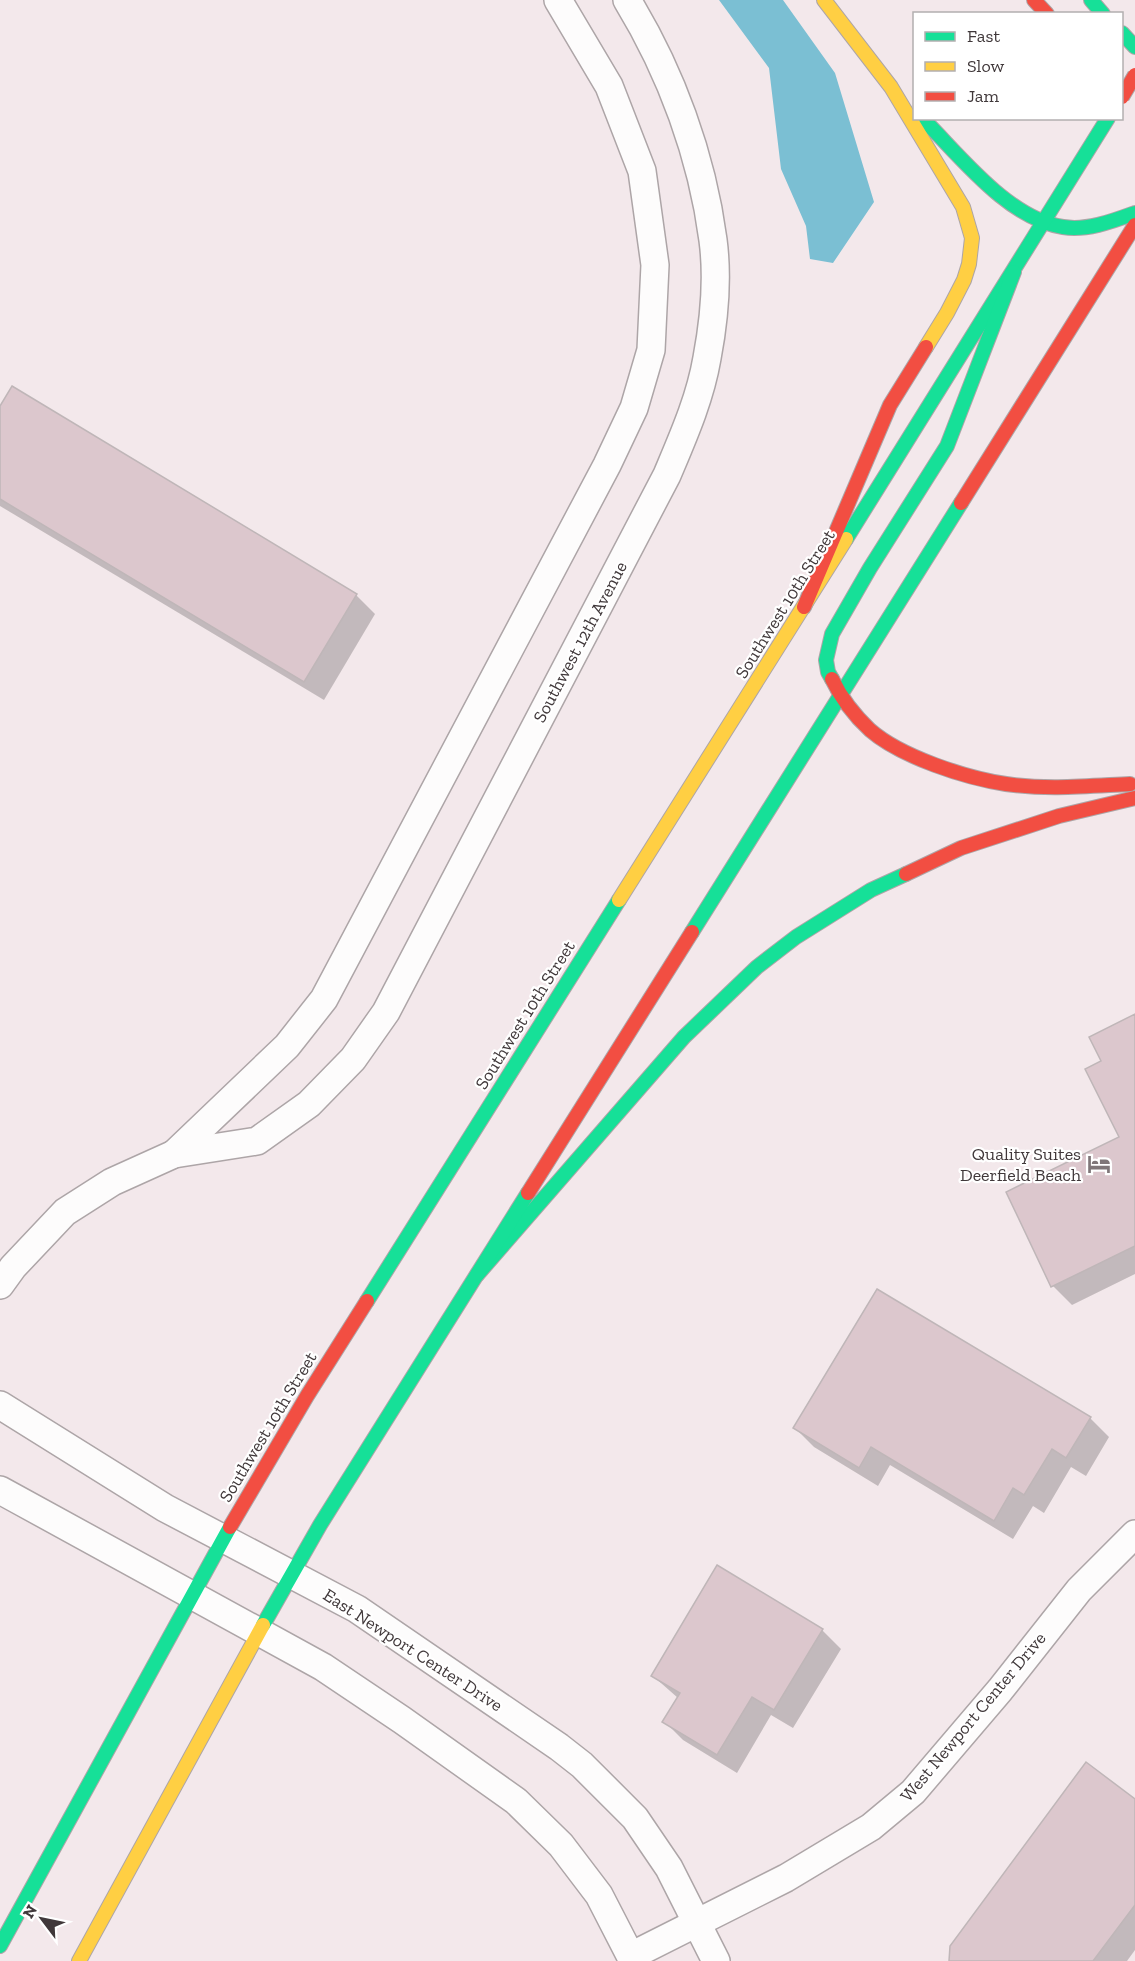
<svg xmlns="http://www.w3.org/2000/svg" width="1135" height="1961" viewBox="0 0 1135 1961" font-family="'Zilla Slab',serif">
<rect width="100%" height="100%" fill="#f3e8eb"/>
<path fill="#7bbfd3" d="M 719,0 L 783,0 L 835,73 L 874,202 L 833,263 L 810,259 L 806,226 L 781,169 L 769,68 Z"/>
<g fill="#0003">
<path d="M 0,409 L 356,595 L 375,614 L 324,700 L 0,506 Z"/>
<path d="M 1135,1016 L 1135,1274 L 1072,1305 L 1053,1286 L 1121,1138 L 1103,1062 Z"/>
<path d="M 1090,1418 L 1109,1437 L 1086,1476 L 1071,1467 L 1044,1513 L 1033,1506 L 1013,1539 L 890,1465 L 878,1486 L 814,1447 L 795,1428 Z"/>
<path d="M 822,1630 L 841,1649 L 793,1728 L 771,1715 L 737,1773 L 683,1740 L 664,1721 L 678,1698 L 653,1676 Z"/>
<path d="M 1135,1800 L 1135,1950 L 1127,1961 L 950,1961 Z"/>
</g>
<g fill="#dcc7cd" stroke="#bfb6b8" stroke-width="1.5">
<path d="M 12,386 L 357,594 L 304,682 L 0,499 L 0,406 Z"/>
<path d="M 1135,1014 L 1135,1246 L 1051,1287 L 1006,1192 L 1119,1137 L 1085,1069 L 1101,1061 L 1089,1037 Z"/>
<path d="M 877,1289 L 1091,1417 L 1066,1458 L 1052,1449 L 1024,1495 L 1013,1488 L 994,1521 L 871,1447 L 859,1468 L 793,1428 Z"/>
<path d="M 717,1565 L 823,1629 L 774,1710 L 752,1697 L 717,1755 L 662,1722 L 680,1693 L 651,1676 Z"/>
<path d="M 1086,1762 L 1135,1799 L 1135,1905 L 1093,1961 L 949,1961 L 950,1946 Z"/>
</g>
<g fill="none" stroke-linecap="round" stroke-linejoin="round">
<g stroke="#ada5a7" stroke-width="30">
<g id="street">
<path d="M 174,1154 L 287,1046 L 324,999 L 607,465 L 634,408 L 651,350 L 655,265 L 642,171 L 609,86 L 558,0"/>
<path d="M 0,1285 L 13,1267 L 65,1212 L 112,1182 L 174,1154 L 257,1141 L 309,1104 L 353,1059 L 386,1012 L 667,475 C 683,437 700,399 707,358 C 714,321 718,278 713,240 C 702,156 671,72 627,0"/>
<path d="M 0,1405 L 165,1508 L 357,1609 L 559,1747 L 582,1765 L 635,1818 L 669,1868 L 716,1961"/>
<path d="M 0,1490 L 323,1667 L 402,1720 L 516,1801 L 561,1845 L 599,1895 L 633,1961"/>
<path d="M 631,1956 L 786,1878 L 871,1827 L 913,1792 L 1000,1690 L 1079,1590 L 1135,1534"/>
</g>
</g>
<g stroke="#ada5a7" stroke-width="16">
<g id="fast">
<path d="M 1091,0 L 1103,14"/>
<path d="M 1122,33 L 1135,47"/>
<path d="M 925,121 C 961,157 1009,219 1063,227 C 1087,231 1113,221 1135,213"/>
<path d="M 846,539 L 1108,118"/>
<path d="M 832,679 L 828,672 L 826,660 L 832,634 L 870,568 L 947,446 L 1014,272"/>
<path d="M 692,932 L 961,503"/>
<path d="M 477,1275 L 684,1037 L 757,967 L 796,937 L 871,890 L 906,874"/>
<path d="M 367,1301 L 619,900"/>
<path d="M 263,1625 L 320,1525 L 528,1193"/>
<path d="M 0,1946 L 230,1527"/>
</g>
</g>
<g stroke="#ada5a7" stroke-width="16">
<g id="slow">
<path d="M 824,0 L 891,87 L 963,207 L 972,238 L 969,264 L 964,280 L 947,313 L 926,347"/>
<path d="M 619,900 L 846,539"/>
<path d="M 79,1961 L 263,1625"/>
</g>
</g>
<g stroke="#ada5a7" stroke-width="16">
<g id="jam">
<path d="M 1034,0 L 1047,14"/>
<path d="M 961,503 L 1135,225"/>
<path d="M 804,607 L 890,405 L 926,347"/>
<path d="M 832,679 C 841,698 855,716 870,730 C 901,757 966,778 1006,784 C 1047,790 1089,786 1130,784"/>
<path d="M 906,874 L 961,848 L 1059,816 L 1135,798"/>
<path d="M 528,1193 L 692,932"/>
<path d="M 230,1527 L 307,1396 L 367,1301"/>
</g>
</g>
<use href="#street" stroke="#fdfcfc" stroke-width="27"/>
<use href="#fast" stroke="#16e098" stroke-width="14"/>
<use href="#slow" stroke="#ffcf43" stroke-width="14"/>
<use href="#jam" stroke="#f24e42" stroke-width="14"/>
<g stroke="#ada5a7" stroke-width="16" stroke-linecap="butt">
<path id="jam-bridge" d="M 1122,97 L 1135,75"/>
</g>
<use href="#jam-bridge" stroke="#f24e42" stroke-width="14"/>
</g>
<defs>
<g id="hotel-bare" transform="scale(1.8)"><path d="M-6-4.5h1.5V1H6V5H4.5V3h-9V5H-6ZM-4 0a1.8 1.8 0 1 1 3.6 0ZM.5 0V-2.5h3Q6-2.5 6 0Z" fill="#7f7678" stroke="#fff" stroke-width="2.5" paint-order="stroke"/></g>
</defs>
<g fill-rule="evenodd">
<use href="#hotel-bare" x="1099" y="1164"/>
</g>
<g text-anchor="middle" dominant-baseline="central" stroke-width="4.5" stroke-linejoin="round" paint-order="stroke">
<g font-size="18" fill="#40383a" stroke="#fff">
<text transform="translate(785 604) rotate(-58)">Southwest 10th Street</text>
<text transform="translate(580 642) rotate(-62)">Southwest 12th Avenue</text>
<text transform="translate(525 1015) rotate(-58)">Southwest 10th Street</text>
<text transform="translate(268 1427) rotate(-59)">Southwest 10th Street</text>
<text transform="translate(413 1650) rotate(33)">East Newport Center Drive</text>
<text transform="translate(973 1717) rotate(-50)">West Newport Center Drive</text>
</g>
<g font-size="18" fill="#40383a" stroke="#fff" text-anchor="end">
<text x="1081" y="1154">Quality Suites<tspan x="1081" dy="21">Deerfield Beach</tspan></text>
</g>
</g>
<rect x="913" y="12" width="210" height="108" fill="#ffffff" stroke="#b3afb0" stroke-width="1.5"/>
<rect x="925" y="32" width="30" height="9" fill="#16e098" stroke="#b3afb0" stroke-width="1.5"/>
<text x="967" y="42" font-size="18" fill="#40383a">Fast</text>
<rect x="925" y="62" width="30" height="9" fill="#ffcf43" stroke="#b3afb0" stroke-width="1.5"/>
<text x="967" y="72" font-size="18" fill="#40383a">Slow</text>
<rect x="925" y="92" width="30" height="9" fill="#f24e42" stroke="#b3afb0" stroke-width="1.5"/>
<text x="967" y="102" font-size="18" fill="#40383a">Jam</text>
<g transform="translate(42 1919) rotate(302)" stroke="#ffffff" stroke-width="4.5" paint-order="stroke">
<path d="M0-4.5L10 22L0 15L-10 22Z" fill="#40383a"/>
<text y="-9" font-size="16" font-weight="bold" text-anchor="middle" fill="#40383a">N</text>
</g>
</svg>
